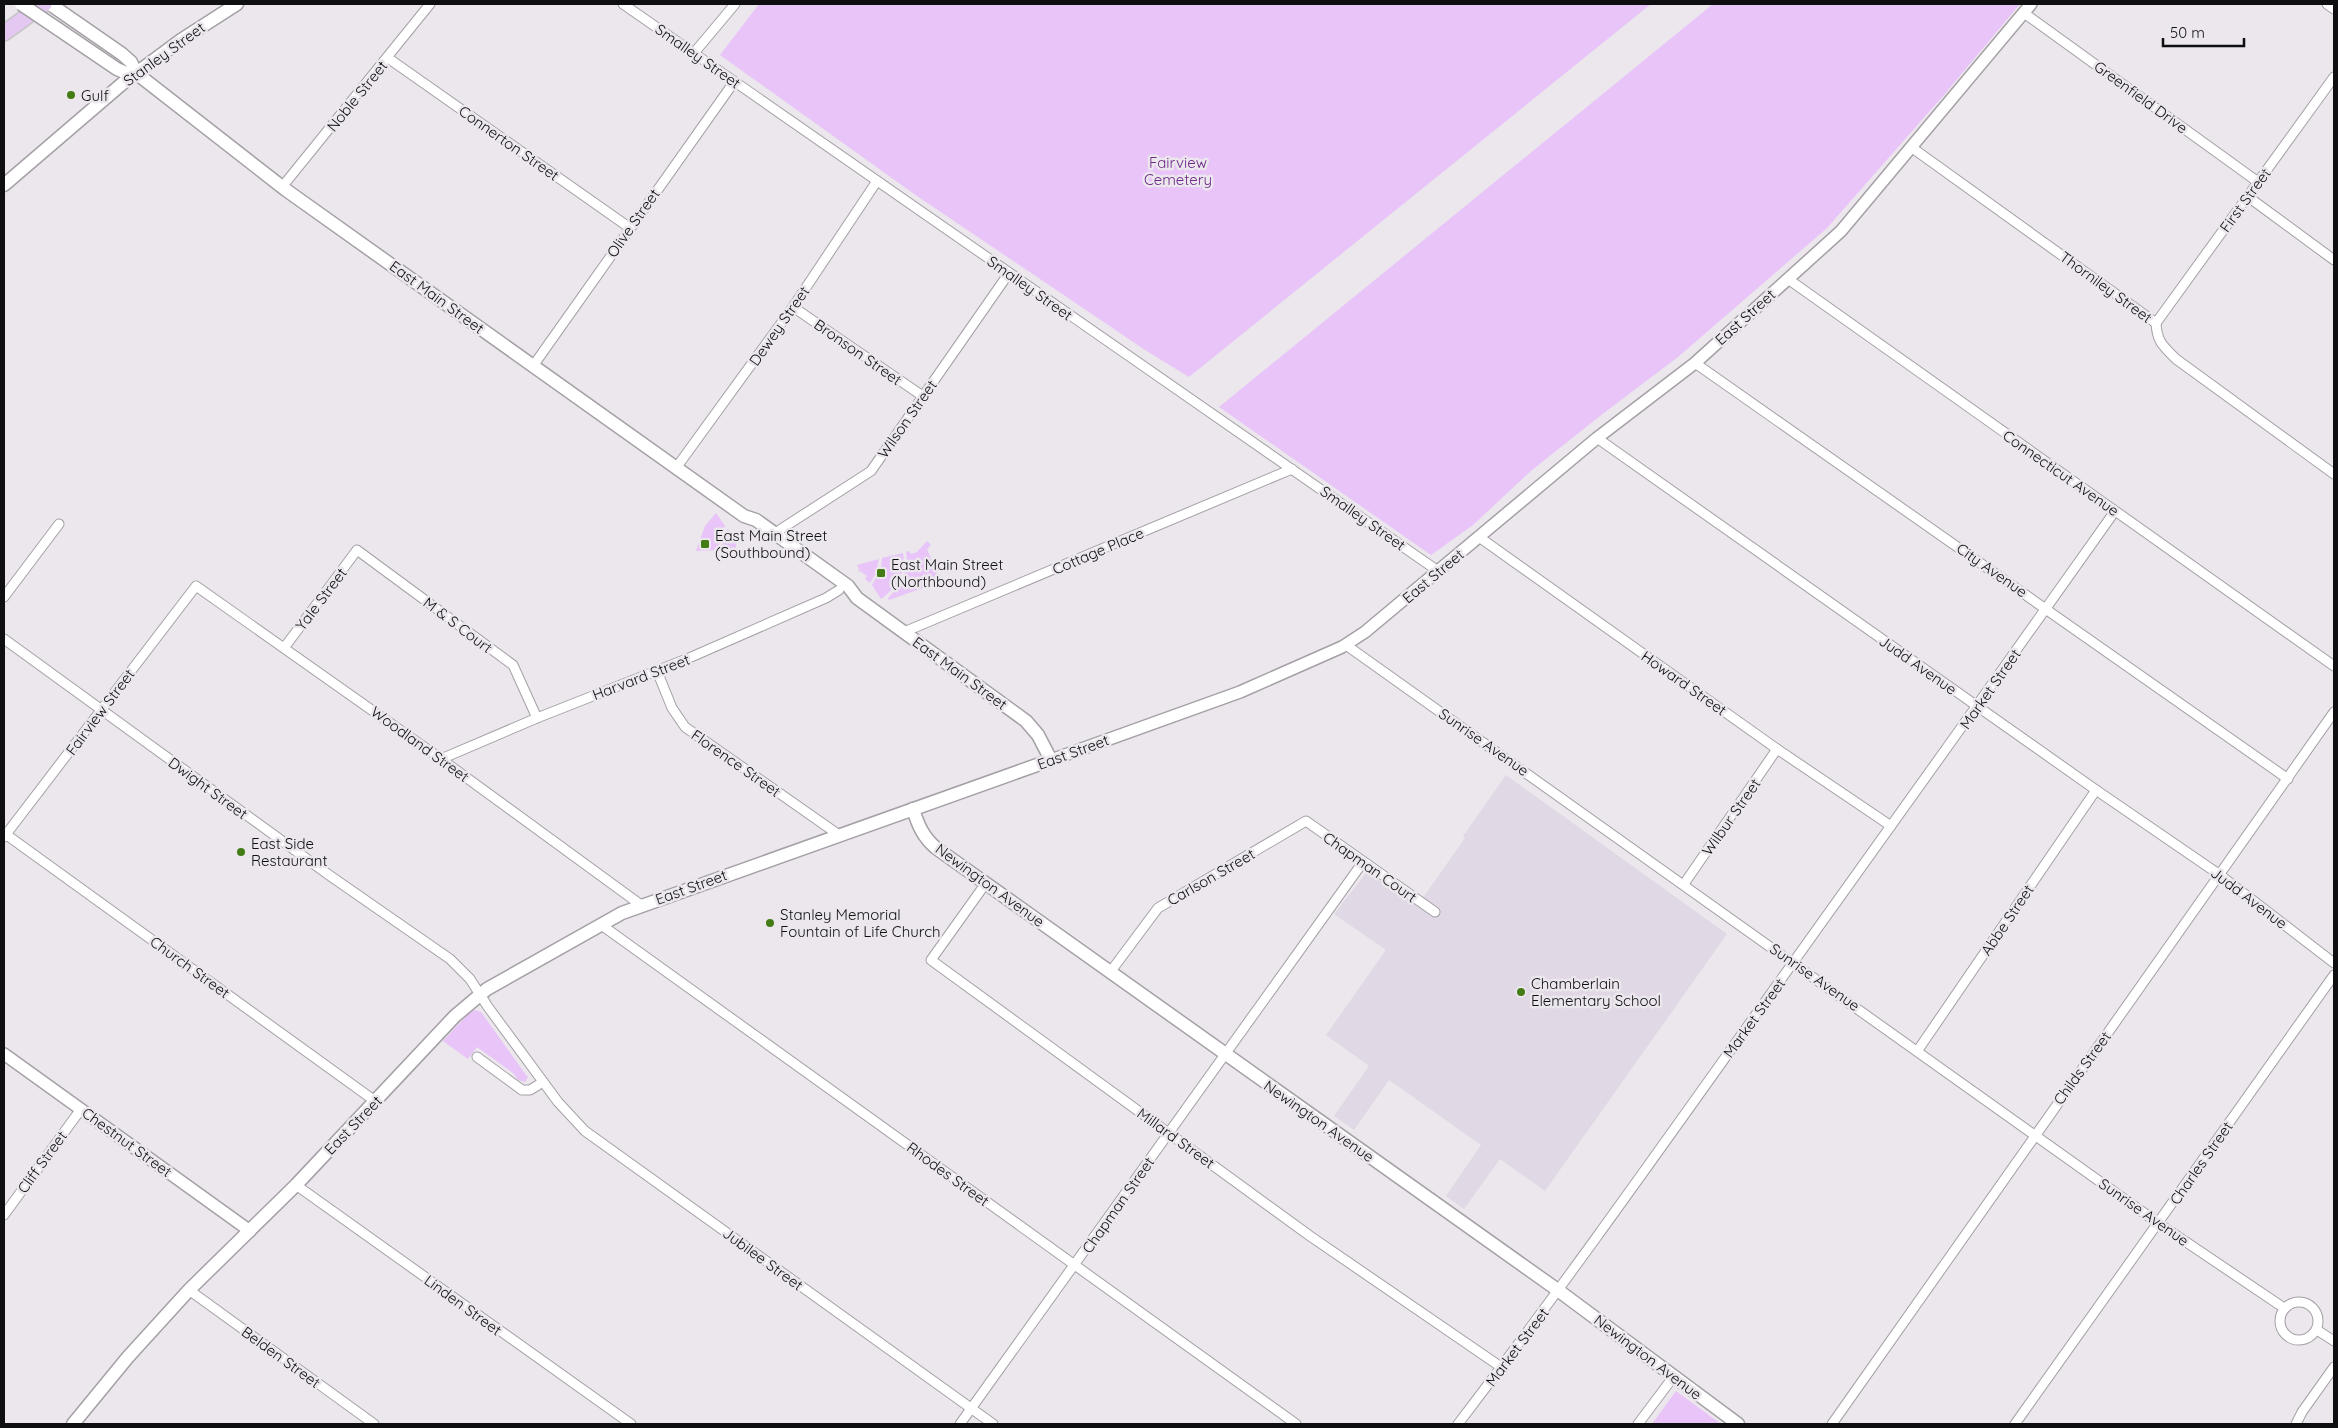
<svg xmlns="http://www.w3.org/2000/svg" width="2338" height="1428" viewBox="0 0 2338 1428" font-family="Quicksand,sans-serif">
<rect width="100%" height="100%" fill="#ebe7ed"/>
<path fill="#e0d8e4" d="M 1506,775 L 1727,934 L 1545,1191 L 1500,1159 L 1464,1209 L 1446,1196 L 1481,1145 L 1389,1080 L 1354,1130 L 1334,1116 L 1369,1066 L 1326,1035 L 1386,950 L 1334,914 L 1367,872 L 1417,906 L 1465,838 L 1463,836 Z"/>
<g fill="#e8c4f9">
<path d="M 759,4 L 1651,4 L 1189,377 L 1145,350 L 917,196 L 720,55 Z"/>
<path d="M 1713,4 L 2020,4 L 1943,96 L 1827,228 L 1678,357 L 1600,416 L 1532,470 L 1473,525 L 1431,555 L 1219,407 Z"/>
<path d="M 716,513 L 725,526 L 720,536 L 719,550 L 696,551 L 705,526 Z"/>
<path d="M 727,529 L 732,532 L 729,536 L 736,541 L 736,548 L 722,549 L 723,538 Z"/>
<path d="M 927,541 L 931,545 L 927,549 L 939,579 L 937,583 L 889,600 L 888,598 C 900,587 910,570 906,552 L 909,551 L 911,554 L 917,552 Z"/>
<path d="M 903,553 C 907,572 896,588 881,599 L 872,585 L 881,568 L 882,558 Z"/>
<path d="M 879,559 L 876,573 L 870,583 L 865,579 L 867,576 L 860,571 L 858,572 L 859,569 L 857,565 Z"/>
<path d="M 475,1010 L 481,1012 L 526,1075 L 528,1077 L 525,1082 L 518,1080 L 513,1073 L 477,1047 L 468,1059 L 443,1041 L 470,1012 Z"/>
<path d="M 1676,1391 L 1721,1424 L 1652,1424 Z"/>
</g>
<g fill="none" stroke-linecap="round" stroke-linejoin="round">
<g stroke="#a4a0a5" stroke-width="11">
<g id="minor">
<path d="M 623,4 L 1438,571"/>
<path d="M 2327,4 L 2334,9"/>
<path d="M 2024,13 L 2258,182"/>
<path d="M 694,53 L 735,4"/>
<path d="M 388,58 L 630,228"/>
<path d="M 1911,147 L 2156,323"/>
<path d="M 282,187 L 430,4"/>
<path d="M 2247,196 L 2334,260"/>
<path d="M 1788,279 L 2334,666"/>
<path d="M 793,307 L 924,397"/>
<path d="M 2156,323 L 2334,77"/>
<path d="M 2156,323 C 2157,342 2163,346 2176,359 L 2334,474"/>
<path d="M 1695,363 L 2288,779"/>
<path d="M 533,366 L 734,82"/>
<path d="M 1597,438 L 2096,790 L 2220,875 L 2334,963"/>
<path d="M 676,468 L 793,307 L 877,181"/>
<path d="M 775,533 L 871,471 L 1009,273"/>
<path d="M 1479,537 L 1777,749 L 1891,826"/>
<path d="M 4,597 L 59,524"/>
<path d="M 904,632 L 1292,469"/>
<path d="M 4,639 L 329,875 L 450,959 L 470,979 L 488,1007 L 558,1102 L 585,1131 L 993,1424"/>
<path d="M 1346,645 L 2158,1223 L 2284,1308"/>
<path d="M 284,648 L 357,550 L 513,665 L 537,718"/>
<path d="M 657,671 L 672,708 L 685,727 L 839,835"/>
<path d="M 441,759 L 537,718 L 689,658 L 826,598 L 839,590"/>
<path d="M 4,833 L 375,1101"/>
<path d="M 4,837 L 196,586 L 441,759 L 641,905"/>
<path d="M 986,883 L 931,960 L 1310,1236 L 1501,1367"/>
<path d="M 1684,884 L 1777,749"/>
<path d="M 600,924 L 1296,1424"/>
<path d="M 1111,971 L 1158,908 L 1306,821 L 1435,912"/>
<path d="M 1918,1050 L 2096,790"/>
<path d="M 477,1057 L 522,1090 L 530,1090 L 543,1082"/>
<path d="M 296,1185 L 631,1424"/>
<path d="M 4,1215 L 81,1109"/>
<path d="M 189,1290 L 374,1424"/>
<circle cx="2299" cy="1321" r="19"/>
<path d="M 2317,1330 L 2334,1341"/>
<path d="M 960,1424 L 1363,862"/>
<path d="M 1458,1424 C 1564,1285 1665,1142 1767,999 C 1883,837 2000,674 2115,511"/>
<path d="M 1638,1424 L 1674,1376"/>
<path d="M 1832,1424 L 2334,712"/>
<path d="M 2015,1424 L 2334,975"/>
<path d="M 2296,1424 L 2302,1412 L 2334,1367"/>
</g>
</g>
<g stroke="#a4a0a5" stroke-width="14">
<g id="tertiary">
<path d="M 1051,760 L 1240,692 L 1342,647 L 1365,632 L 1597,438 L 1695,363 L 1841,231 L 2031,4"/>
<path d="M 4,1054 L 250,1231"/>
</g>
</g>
<g stroke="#a4a0a5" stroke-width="15">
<g id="secondary">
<path d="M 50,4 L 122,54 L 131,62 L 136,73 L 286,190 L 744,516 L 756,520 L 848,586 L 857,598 L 1026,721 L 1038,735 L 1051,760 L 622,913 L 487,989 L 455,1016 L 296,1185 L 189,1290 L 128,1357 L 73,1424"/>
<path d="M 58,29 L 117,69 L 126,73 L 136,73"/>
<path d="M 4,185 L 123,83 L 181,40 L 237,4"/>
<path d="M 913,809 C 918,825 923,837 936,848 L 1559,1291 L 1738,1424"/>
</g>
</g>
<g stroke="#c5c5c6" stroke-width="18">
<path id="motorway" d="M 4,33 L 44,4"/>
</g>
<use href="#minor" stroke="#fff" stroke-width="9"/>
<use href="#tertiary" stroke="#fff" stroke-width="11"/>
<use href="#secondary" stroke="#fff" stroke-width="12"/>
<use href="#motorway" stroke="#e5c8f2" stroke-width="15"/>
<g stroke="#a4a0a5" stroke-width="15" stroke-linecap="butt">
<path id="secondary-bridge" d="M 21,4 L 58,29"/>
</g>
<use href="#secondary-bridge" stroke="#fff" stroke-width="12"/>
</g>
<g fill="#437c14" stroke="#ebe7ed" stroke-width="2">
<circle cx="71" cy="95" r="5"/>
<rect x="700" y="539" width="10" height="10" rx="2.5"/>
<rect x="876" y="568" width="10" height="10" rx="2.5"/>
<circle cx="241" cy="852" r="5"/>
<circle cx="770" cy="923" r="5"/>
<circle cx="1521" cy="992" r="5"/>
</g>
<g text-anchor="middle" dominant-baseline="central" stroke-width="5" stroke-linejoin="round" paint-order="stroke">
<g font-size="15" fill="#0f0e10" stroke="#ebe7ed">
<text transform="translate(164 54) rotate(-36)">Stanley Street</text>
<text transform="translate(698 56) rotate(35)">Smalley Street</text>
<text transform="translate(357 96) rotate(-51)">Noble Street</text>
<text transform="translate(2141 97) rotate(36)">Greenfield Drive</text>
<text transform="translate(509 143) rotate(35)">Connerton Street</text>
<text transform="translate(2245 200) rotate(-54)">First Street</text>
<text transform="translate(633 223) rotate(-55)">Olive Street</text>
<text transform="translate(2106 287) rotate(36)">Thorniley Street</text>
<text transform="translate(1030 288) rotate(35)">Smalley Street</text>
<text transform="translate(437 297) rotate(36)">East Main Street</text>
<text transform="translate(1745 317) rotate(-42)">East Street</text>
<text transform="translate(779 326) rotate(-55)">Dewey Street</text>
<text transform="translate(858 352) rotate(35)">Bronson Street</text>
<text transform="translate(907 419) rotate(-55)">Wilson Street</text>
<text transform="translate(2061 473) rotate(35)">Connecticut Avenue</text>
<text transform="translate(1363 518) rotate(35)">Smalley Street</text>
<text transform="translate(1098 551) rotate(-23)">Cottage Place</text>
<text transform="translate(1992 570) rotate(35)">City Avenue</text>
<text transform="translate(1433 576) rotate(-40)">East Street</text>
<text transform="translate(321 599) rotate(-53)">Yale Street</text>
<text transform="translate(458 625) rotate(37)">M &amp; S Court</text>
<text transform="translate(1918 665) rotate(35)">Judd Avenue</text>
<text transform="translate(960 673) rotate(36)">East Main Street</text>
<text transform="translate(641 677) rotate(-21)">Harvard Street</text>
<text transform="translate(1684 683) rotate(35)">Howard Street</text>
<text transform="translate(1990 689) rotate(-55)">Market Street</text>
<text transform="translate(100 712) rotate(-53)">Fairview Street</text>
<text transform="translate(1484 742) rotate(35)">Sunrise Avenue</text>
<text transform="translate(420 744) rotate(36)">Woodland Street</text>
<text transform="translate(1073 752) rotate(-20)">East Street</text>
<text transform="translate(736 763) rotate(35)">Florence Street</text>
<text transform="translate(208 788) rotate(36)">Dwight Street</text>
<text transform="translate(1731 817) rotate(-55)">Wilbur Street</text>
<text transform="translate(1370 867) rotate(35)">Chapman Court</text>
<text transform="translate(1211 877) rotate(-30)">Carlson Street</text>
<text transform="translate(990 885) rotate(36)">Newington Avenue</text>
<text transform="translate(691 887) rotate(-20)">East Street</text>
<text transform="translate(2249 898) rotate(37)">Judd Avenue</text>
<text transform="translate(2007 920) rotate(-56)">Abbe Street</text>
<text transform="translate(190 967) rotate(36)">Church Street</text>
<text transform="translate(1815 977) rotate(35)">Sunrise Avenue</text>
<text transform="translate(1754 1018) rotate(-54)">Market Street</text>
<text transform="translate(2082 1068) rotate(-54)">Childs Street</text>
<text transform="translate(1319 1121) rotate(35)">Newington Avenue</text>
<text transform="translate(353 1125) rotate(-46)">East Street</text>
<text transform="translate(1176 1138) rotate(36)">Millard Street</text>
<text transform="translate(127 1142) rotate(36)">Chestnut Street</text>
<text transform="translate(42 1162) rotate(-54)">Cliff Street</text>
<text transform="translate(2201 1163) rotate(-55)">Charles Street</text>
<text transform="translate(948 1174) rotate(36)">Rhodes Street</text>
<text transform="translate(1118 1205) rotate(-55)">Chapman Street</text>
<text transform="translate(2144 1212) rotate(35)">Sunrise Avenue</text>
<text transform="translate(763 1259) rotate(36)">Jubilee Street</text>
<text transform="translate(463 1305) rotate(36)">Linden Street</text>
<text transform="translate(1517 1347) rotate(-53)">Market Street</text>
<text transform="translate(281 1357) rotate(36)">Belden Street</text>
<text transform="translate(1648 1357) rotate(37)">Newington Avenue</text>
</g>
<g font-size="15" fill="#0f0e10" stroke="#ebe7ed" text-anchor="start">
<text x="81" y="95">Gulf</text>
<text x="715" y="535">East Main Street<tspan x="715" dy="17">(Southbound)</tspan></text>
<text x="891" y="564">East Main Street<tspan x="891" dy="17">(Northbound)</tspan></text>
<text x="251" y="843">East Side<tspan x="251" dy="17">Restaurant</tspan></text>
<text x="780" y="914">Stanley Memorial<tspan x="780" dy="17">Fountain of Life Church</tspan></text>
<text x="1531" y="983">Chamberlain<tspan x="1531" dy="17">Elementary School</tspan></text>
</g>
<g font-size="15" fill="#6e2989" stroke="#ebe7ed">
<text x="1178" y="162">Fairview<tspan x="1178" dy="17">Cemetery</tspan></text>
</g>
</g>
<rect width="2338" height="1428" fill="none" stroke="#0f0e10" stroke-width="10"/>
<path d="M2163 38v8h81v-8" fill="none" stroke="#0f0e10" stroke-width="2.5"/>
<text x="2170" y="38" font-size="15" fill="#0f0e10" stroke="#ebe7ed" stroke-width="4" paint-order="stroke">50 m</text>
</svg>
